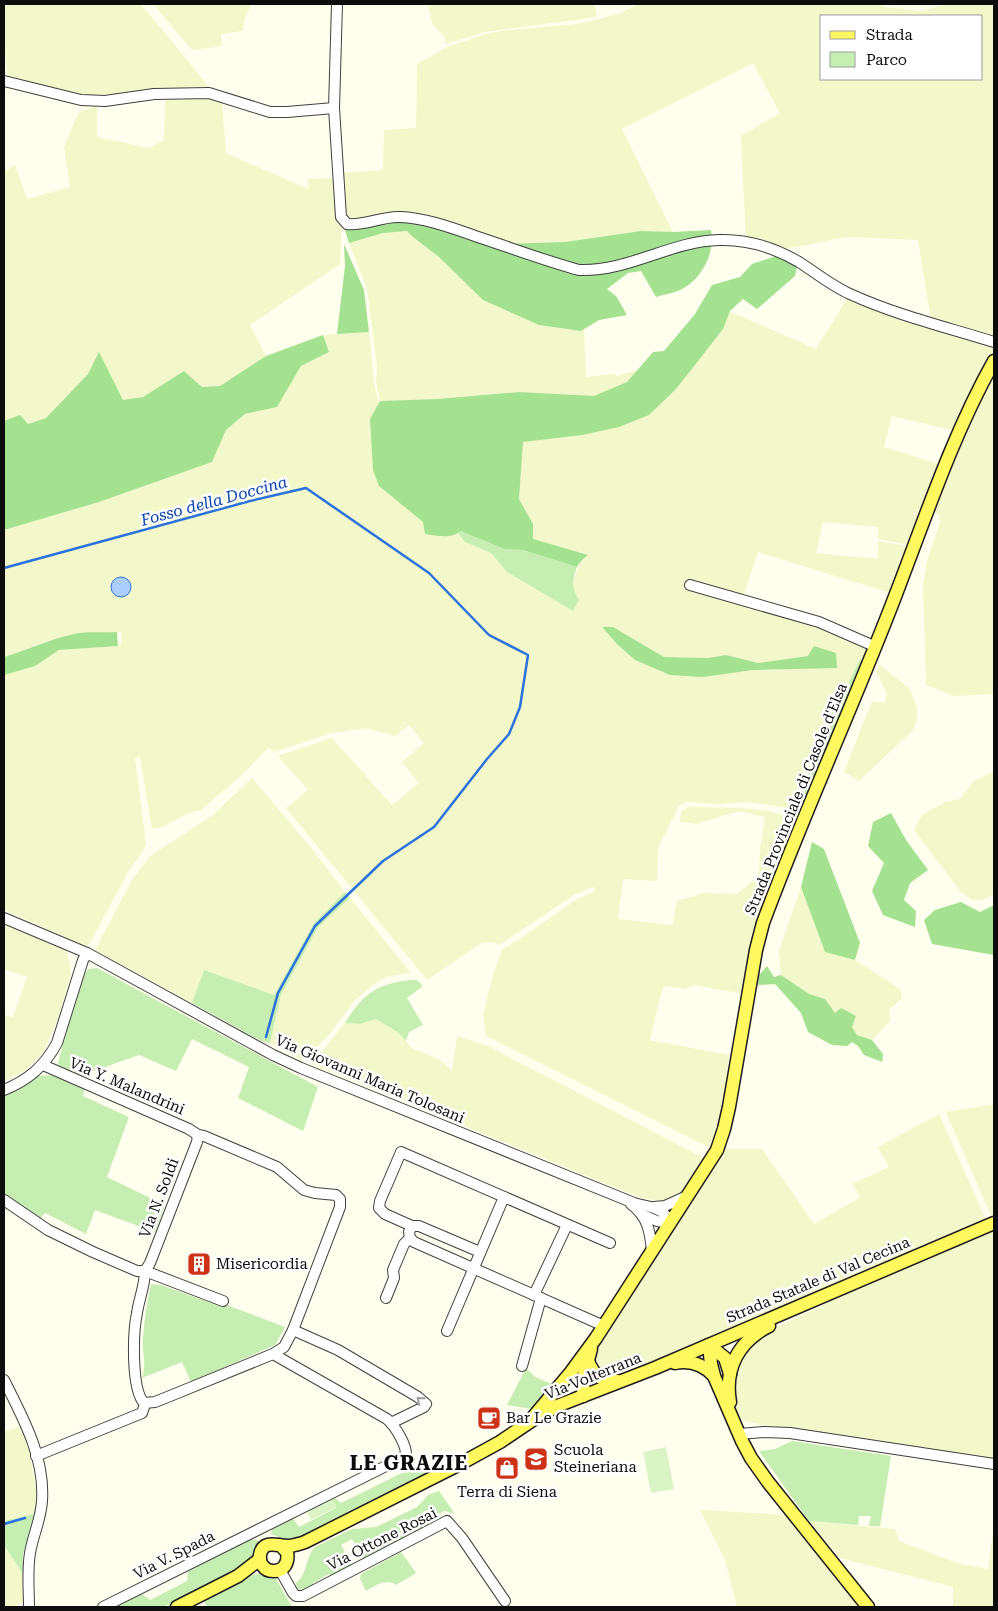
<svg xmlns="http://www.w3.org/2000/svg" width="998" height="1611" viewBox="0 0 998 1611" font-family="'Roboto Serif',serif">
<rect width="100%" height="100%" fill="#ffe"/>
<g fill="#f3f8ca" fill-rule="evenodd">
<path d="M 4,4 L 141,4 L 210,88 L 83,96 L 8,78 L 4,44 Z"/>
<path d="M 153,4 L 252,4 L 245,17 L 243,31 L 221,34 L 222,46 L 192,50 Z"/>
<path d="M 427,4 L 595,4 L 597,17 L 485,32 L 446,44 L 444,36 L 433,25 Z"/>
<path d="M 637,4 L 880,4 L 885,7 L 921,11 L 947,4 L 994,4 L 994,361 L 960,432 L 892,416 L 884,447 L 946,466 L 913,546 L 878,539 L 878,527 L 823,522 L 816,553 L 878,559 L 878,541 L 913,547 L 896,595 L 758,552 L 742,600 L 787,614 L 869,647 L 865,661 L 860,659 L 847,686 L 837,689 L 830,717 L 794,809 L 749,802 L 717,804 L 687,802 L 679,806 L 658,848 L 657,881 L 623,879 L 618,919 L 672,925 L 677,901 L 704,893 L 737,894 L 755,879 L 768,893 L 744,994 L 693,985 L 686,989 L 665,986 L 661,994 L 650,1040 L 729,1055 L 722,1112 L 710,1148 L 486,1036 L 483,1015 L 493,975 L 502,950 L 523,937 L 577,899 L 596,891 L 593,887 L 574,895 L 499,945 L 492,942 L 481,943 L 427,980 L 286,808 L 308,790 L 278,756 L 332,738 L 392,805 L 419,783 L 402,762 L 424,743 L 409,725 L 395,736 L 366,728 L 331,733 L 274,752 L 269,747 L 244,773 L 201,810 L 188,813 L 163,827 L 152,829 L 140,757 L 135,758 L 146,844 L 142,853 L 129,870 L 90,943 L 85,946 L 4,910 L 4,675 L 35,666 L 59,650 L 118,646 L 122,643 L 121,632 L 75,634 L 35,645 L 23,651 L 4,657 L 4,530 L 99,502 L 212,462 L 226,430 L 245,414 L 277,407 L 301,366 L 329,352 L 323,335 L 369,332 L 374,383 L 379,404 L 370,419 L 423,522 L 441,537 L 458,533 L 465,542 L 491,553 L 507,572 L 573,611 L 573,580 L 582,560 L 532,539 L 533,524 L 519,499 L 523,441 L 582,435 L 649,415 L 675,390 L 695,365 L 723,329 L 729,311 L 816,349 L 850,294 L 931,321 L 918,240 L 846,237 L 776,251 L 746,243 L 741,136 L 780,113 L 753,63 L 622,129 L 673,232 L 641,231 L 565,242 L 501,244 L 442,225 L 355,225 L 342,217 L 340,264 L 250,325 L 266,356 L 220,386 L 202,387 L 184,371 L 143,397 L 123,400 L 99,353 L 88,374 L 46,418 L 28,424 L 20,415 L 4,421 L 4,172 L 15,165 L 27,199 L 70,187 L 64,147 L 78,113 L 97,105 L 97,137 L 150,148 L 164,140 L 165,98 L 218,98 L 222,102 L 226,153 L 308,189 L 308,179 L 339,178 L 338,173 L 383,170 L 384,130 L 416,128 L 417,64 L 447,47 L 486,34 L 508,30 L 578,24 L 619,14 ZM 822,16 L 982,16 L 982,79 L 822,79 ZM 602,627 L 613,627 L 664,657 L 708,658 L 726,655 L 758,663 L 808,656 L 780,670 L 753,670 L 703,677 L 635,660 L 617,644 Z"/>
<path d="M 407,230 L 413,237 L 439,257 L 539,325 L 581,331 L 584,330 L 586,377 L 614,374 L 617,376 L 637,370 L 627,382 L 594,397 L 519,392 L 437,399 L 380,401 L 376,382 L 377,366 L 367,289 L 349,243 L 383,233 Z"/>
<path d="M 994,371 L 994,694 L 954,696 L 926,685 L 923,586 L 927,561 L 940,523 L 939,515 L 934,511 L 981,396 Z"/>
<path d="M 880,665 L 909,688 L 917,707 L 917,717 L 915,727 L 909,734 L 859,781 L 844,772 L 872,701 L 884,703 L 887,694 L 876,671 Z"/>
<path d="M 994,771 L 994,894 L 983,900 L 972,900 L 961,892 L 914,830 L 922,815 L 945,802 L 960,799 L 974,781 Z"/>
<path d="M 252,778 L 313,850 L 345,892 L 314,923 L 274,995 L 204,970 L 192,1003 L 95,950 L 132,880 L 150,856 L 213,815 Z"/>
<path d="M 688,807 L 739,808 L 765,810 L 799,820 L 771,888 L 759,875 L 760,849 L 765,817 L 739,811 L 696,824 L 680,822 L 681,812 Z"/>
<path d="M 801,887 L 825,952 L 855,960 L 900,989 L 902,998 L 889,1010 L 890,1021 L 872,1040 L 857,1035 L 852,1027 L 856,1016 L 835,1014 L 825,999 L 809,994 L 781,975 L 779,951 Z"/>
<path d="M 350,898 L 411,973 L 386,977 L 374,984 L 355,1000 L 328,1036 L 302,1060 L 270,1043 L 281,995 L 318,927 Z"/>
<path d="M 4,923 L 67,951 L 71,974 L 57,1021 L 43,1053 L 26,1070 L 4,1081 L 4,1015 L 13,1017 L 27,977 L 4,969 Z"/>
<path d="M 376,1019 L 399,1033 L 412,1048 L 442,1061 L 452,1071 L 457,1036 L 486,1045 L 706,1159 L 688,1188 L 682,1192 L 670,1199 L 660,1201 L 641,1198 L 312,1064 L 345,1023 L 360,1024 Z"/>
<path d="M 994,1104 L 994,1217 L 992,1218 L 946,1112 Z"/>
<path d="M 939,1114 L 986,1220 L 856,1274 L 635,1371 L 606,1375 L 595,1362 L 595,1350 L 724,1149 L 762,1149 L 814,1224 L 861,1197 L 852,1184 L 889,1167 L 878,1147 Z"/>
<path d="M 994,1229 L 994,1459 L 762,1425 L 743,1420 L 738,1417 L 733,1400 L 736,1364 L 762,1334 L 820,1307 L 849,1291 Z"/>
<path d="M 21,1426 L 30,1454 L 35,1482 L 37,1501 L 34,1514 L 4,1521 L 4,1432 Z"/>
<path d="M 700,1510 L 789,1515 L 861,1607 L 737,1607 L 725,1560 Z"/>
<path d="M 809,1521 L 895,1529 L 899,1541 L 960,1564 L 988,1569 L 994,1524 L 994,1607 L 953,1607 L 953,1587 L 840,1558 Z"/>
<path d="M 4,1545 L 23,1574 L 25,1602 L 10,1607 L 4,1607 Z"/>
</g>
<g fill="#c6eeb2">
<path d="M 461,531 L 504,549 L 523,550 L 577,567 C 572,582 571,586 579,600 L 573,611 L 507,572 L 491,553 L 465,542 L 458,533 Z"/>
<path d="M 860,659 L 865,661 L 803,813 L 794,809 L 830,717 L 837,689 L 847,686 Z"/>
<path d="M 345,892 L 350,898 L 318,927 L 281,995 L 270,1043 L 261,1041 L 192,1003 L 204,970 L 274,995 L 314,923 Z"/>
<path d="M 97,968 L 318,1087 L 303,1131 L 238,1098 L 249,1067 L 192,1039 L 176,1071 L 139,1055 L 91,1072 L 87,1080 L 61,1069 L 58,1063 L 79,983 L 88,969 Z"/>
<path d="M 410,980 L 417,980 L 423,986 L 407,998 L 423,1025 L 409,1032 L 406,1041 L 399,1033 L 376,1019 L 360,1024 L 345,1023 C 363,994 376,984 410,980 Z"/>
<path d="M 56,1075 L 85,1088 L 83,1096 L 129,1117 L 107,1177 L 165,1205 L 155,1232 L 95,1210 L 86,1234 L 45,1213 L 40,1219 L 4,1194 L 4,1095 L 37,1076 Z"/>
<path d="M 151,1284 L 161,1285 L 222,1307 L 224,1304 L 285,1327 L 275,1345 L 191,1382 L 182,1362 L 142,1378 C 147,1361 142,1355 143,1339 C 144,1320 147,1302 151,1284 Z"/>
<path d="M 526,1368 L 535,1377 L 552,1384 L 532,1409 L 507,1405 Z"/>
<path d="M 792,1441 L 891,1456 L 880,1526 L 869,1526 L 871,1516 L 859,1516 L 858,1525 L 809,1521 L 759,1451 L 775,1449 Z"/>
<path d="M 422,1465 L 427,1474 L 297,1541 L 295,1539 L 286,1540 L 271,1534 L 272,1529 L 293,1518 L 299,1527 L 336,1508 L 332,1499 L 335,1498 L 341,1503 L 416,1466 Z"/>
<path d="M 439,1491 L 455,1514 L 445,1511 L 439,1514 L 435,1522 L 359,1563 L 358,1561 L 363,1558 L 352,1539 L 341,1545 L 352,1565 L 351,1567 L 331,1578 L 329,1574 L 313,1583 L 314,1585 L 303,1590 L 297,1589 L 296,1583 C 308,1574 305,1557 315,1547 L 352,1529 L 376,1527 L 417,1507 L 428,1495 Z"/>
<path d="M 34,1514 L 23,1554 L 23,1574 L 4,1545 L 4,1521 Z"/>
<path d="M 250,1539 L 257,1540 L 259,1544 L 254,1559 L 243,1567 L 164,1607 L 114,1607 L 141,1593 L 150,1600 L 187,1581 L 188,1571 Z"/>
<path d="M 401,1552 L 416,1573 L 396,1585 C 385,1578 377,1585 366,1591 L 360,1579 L 361,1574 Z"/>
<path d="M 259,1574 L 268,1578 L 276,1579 L 292,1607 L 207,1607 L 203,1599 L 251,1575 Z"/>
</g>
<g fill="#a4e190">
<path d="M 341,217 L 347,223 L 400,217 L 501,244 L 565,242 L 641,231 L 673,232 L 711,230 C 715,252 703,278 682,289 C 675,293 665,294 656,297 L 641,271 L 628,273 L 607,289 L 616,296 L 627,315 L 599,320 L 581,331 L 539,325 L 483,300 L 439,257 L 413,237 L 407,231 L 383,233 L 349,243 Z"/>
<path d="M 344,244 L 364,290 L 369,332 L 337,334 L 345,266 Z"/>
<path d="M 782,254 L 798,262 L 795,276 L 757,309 L 743,299 L 730,311 L 723,329 L 695,365 L 675,390 L 649,415 L 619,427 L 582,435 L 523,442 L 519,499 L 533,524 L 533,539 L 588,555 L 582,560 L 577,567 L 523,550 L 504,549 L 461,531 C 451,539 437,536 425,534 L 423,522 L 379,486 L 373,470 L 370,419 L 380,401 L 437,399 L 519,392 L 594,396 L 627,382 L 653,352 L 664,351 L 695,314 L 712,285 L 740,277 L 752,264 Z"/>
<path d="M 323,335 L 329,352 L 301,366 L 277,407 L 245,414 L 226,430 L 212,462 L 99,502 L 4,530 L 4,421 L 20,415 L 28,424 L 46,418 L 88,374 L 99,352 L 123,400 L 143,397 L 184,371 L 202,387 L 220,386 L 266,356 Z"/>
<path d="M 602,627 L 613,627 L 664,657 L 708,658 L 726,655 L 758,663 L 808,656 L 814,646 L 836,653 L 837,668 L 753,670 L 703,677 L 670,675 L 635,660 L 617,644 Z"/>
<path d="M 117,632 L 118,646 L 59,650 L 35,666 L 4,675 L 4,657 C 27,650 50,639 74,634 C 88,631 103,633 117,632 Z"/>
<path d="M 891,813 L 906,840 L 928,870 L 910,883 L 904,900 L 916,911 L 915,927 L 883,915 L 872,891 L 884,863 L 868,846 L 873,822 Z"/>
<path d="M 812,842 L 824,849 L 860,943 L 855,960 L 825,952 L 801,887 Z"/>
<path d="M 961,902 L 980,912 L 994,905 L 994,955 L 932,944 L 924,920 L 935,910 Z"/>
<path d="M 767,966 L 774,977 L 781,975 L 809,994 L 825,999 L 835,1013 L 841,1008 L 856,1016 L 852,1027 L 857,1035 L 872,1040 L 883,1054 L 882,1062 L 864,1055 L 858,1046 L 852,1042 L 847,1046 L 832,1045 L 808,1032 L 801,1013 L 775,984 L 758,985 L 759,975 Z"/>
</g>
<g fill="#dbf4c5">
<path d="M 666,1447 L 674,1489 L 651,1493 L 643,1452 Z"/>
<path d="M 332,1499 L 337,1507 L 311,1520 L 307,1512 Z"/>
</g>
<circle fill="#accefd" stroke="#2b72dc" cx="121" cy="587" r="10"/>
<g fill="none" stroke-linecap="round" stroke-linejoin="round">
<g stroke="#2b72dc" stroke-width="2.5">
<path d="M 4,568 L 250,501 L 306,488 L 429,573 L 489,635 L 528,655 L 520,707 L 509,734 L 487,759 L 434,827 L 383,861 L 315,926 L 278,993 L 266,1037"/>
<path d="M 4,1524 L 25,1518"/>
</g>
<g stroke="#404040" stroke-width="12">
<g id="minor">
<path d="M 337,4 L 334,108 L 341,217 L 347,224 C 365,226 382,216 400,217 C 427,218 455,229 481,238 C 514,249 546,261 579,270 C 628,272 671,241 719,240 C 747,239 775,248 799,262 C 816,273 832,286 850,294 C 896,315 946,327 994,342"/>
<path d="M 4,81 L 81,100 L 105,101 L 154,94 L 209,93 L 270,112 L 287,112 L 334,108"/>
<path d="M 690,585 L 819,622 L 874,646"/>
<path d="M 4,918 L 87,953 L 273,1055 L 301,1068 L 634,1203 C 651,1208 662,1206 671,1223"/>
<path d="M 43,1065 L 189,1129 L 198,1135"/>
<path d="M 4,1090 C 28,1080 44,1067 57,1043 L 83,960 L 87,953"/>
<path d="M 198,1135 L 204,1136 L 277,1167 L 304,1190 L 315,1193 L 336,1195 L 340,1199 L 340,1207 L 293,1330 L 284,1347 L 273,1354"/>
<path d="M 4,1200 L 48,1230 L 93,1252 L 137,1271 L 145,1271 L 223,1301"/>
<path d="M 631,1204 C 648,1217 650,1231 652,1251"/>
<path d="M 654,1207 L 665,1206 L 687,1196"/>
<path d="M 643,1215 L 657,1221 L 671,1223"/>
<path d="M 412,1226 L 385,1214 L 379,1208 L 380,1201 L 401,1152 L 610,1243"/>
<path d="M 480,1252 L 419,1226 L 412,1226 L 409,1232 L 410,1238 L 414,1242 L 604,1326"/>
<path d="M 145,1271 L 150,1263 L 197,1142 L 198,1135"/>
<path d="M 534,1295 L 567,1225"/>
<path d="M 386,1298 L 394,1278 L 393,1270 L 404,1244 L 410,1238"/>
<path d="M 293,1330 L 338,1350 L 418,1397 L 426,1404 L 424,1407 L 391,1423"/>
<path d="M 447,1331 L 504,1197"/>
<path d="M 522,1366 L 541,1298"/>
<path d="M 4,1380 C 23,1418 45,1457 42,1501 C 41,1519 33,1535 30,1553 C 27,1571 29,1590 29,1607"/>
<path d="M 739,1434 L 764,1432 L 790,1433 L 994,1464"/>
<path d="M 36,1456 L 142,1413 L 145,1404"/>
<path d="M 280,1570 L 293,1593 L 296,1596 L 303,1596 L 447,1521 L 462,1538 L 505,1601"/>
<path d="M 103,1607 L 406,1456 C 407,1445 395,1426 387,1419 L 273,1354 L 170,1396 L 155,1402 L 144,1403 C 131,1389 133,1332 137,1313 C 139,1299 145,1285 145,1271"/>
</g>
</g>
<g stroke="#1e1e1e" stroke-width="15">
<g id="major">
<path d="M 709,1345 L 711,1364 L 714,1376 L 742,1441 L 751,1458 L 768,1482 L 868,1607"/>
<path d="M 709,1345 L 725,1358 L 730,1374"/>
<path d="M 588,1361 C 594,1376 602,1382 618,1381"/>
<path d="M 675,1363 C 690,1360 703,1364 714,1376"/>
<path d="M 583,1396 L 584,1375 L 591,1349"/>
<path d="M 730,1402 C 724,1368 739,1341 769,1326"/>
<path d="M 529,1422 L 571,1372 L 596,1338 L 717,1150 L 724,1129 L 729,1107 L 756,950 L 763,923 C 804,812 854,704 896,594 C 926,516 953,434 994,361"/>
<path d="M 280,1545 L 287,1552 C 289,1562 284,1572 273,1571 C 269,1571 265,1569 263,1566 C 260,1563 259,1559 260,1555 C 263,1538 279,1547 290,1546 C 295,1545 300,1544 305,1542 L 460,1464 L 500,1442 L 537,1417 L 557,1406 L 655,1368 L 994,1223"/>
<path d="M 177,1607 L 238,1576 L 260,1559"/>
</g>
</g>
<use href="#minor" stroke="#fff" stroke-width="10"/>
<use href="#major" stroke="#fff85e" stroke-width="12"/>
</g>
<defs><path id="oneway-chevron" d="M-2-3.5L2.5 0L-2 3.5" fill="none" stroke-width="1.6" stroke-linecap="round" stroke-linejoin="round" transform="scale(1.25)"/></defs>
<use stroke="#9e9e9e" href="#oneway-chevron" transform="translate(420 1400) rotate(-141)"/>
<defs>
<g id="building-square" transform="scale(1.25)"><rect x="-9" y="-9" width="18" height="18" rx="4" fill="#cd3116" stroke="#fff"/><path d="M-4-6H4V6H1V3H-1V6H-4ZM-2.5-4.3h1.7v1.8h-1.7ZM.8-4.3h1.7v1.8H.8ZM-2.5-1h1.7V.8h-1.7ZM.8-1h1.7V.8H.8Z" fill="#fff"/></g>
<g id="cafe-square" transform="scale(1.25)"><rect x="-9" y="-9" width="18" height="18" rx="4" fill="#cd3116" stroke="#fff"/><path d="M-5.5-4.5H6V0H3Q3 3.5 0 3.5H-2.5Q-5.5 3.5-5.5 0ZM3-3.2v2h1.7v-2ZM-6 4.5H4V6H-6Z" fill="#fff"/></g>
<g id="school-square" transform="scale(1.25)"><rect x="-9" y="-9" width="18" height="18" rx="4" fill="#cd3116" stroke="#fff"/><path d="M0-5L7-2L0 1L-7-2ZM-4 1L0 2.5L4 1V4Q0 6-4 4Z" fill="#fff"/></g>
<g id="shop-square" transform="scale(1.25)"><rect x="-9" y="-9" width="18" height="18" rx="4" fill="#cd3116" stroke="#fff"/><path d="M-5-2.5h2.3a2.7 3.5 0 0 1 5.4 0H5L5.5 6h-11ZM-1.5-2.5h3a1.5 2.3 0 0 0-3 0Z" fill="#fff"/></g>
</defs>
<g fill-rule="evenodd">
<use href="#building-square" x="199" y="1264"/>
<use href="#cafe-square" x="489" y="1418"/>
<use href="#school-square" x="536" y="1459"/>
<use href="#shop-square" x="507" y="1468"/>
</g>
<g text-anchor="middle" dominant-baseline="central" stroke-width="5" stroke-linejoin="round" paint-order="stroke">
<g font-size="15" fill="#0d0d0d" stroke="#fff">
<text transform="translate(796 799) rotate(-68)">Strada Provinciale di Casole d'Elsa</text>
<text transform="translate(370 1079) rotate(23)">Via Giovanni Maria Tolosani</text>
<text transform="translate(127 1086) rotate(23)">Via Y. Malandrini</text>
<text transform="translate(159 1198) rotate(-69)">Via N. Soldi</text>
<text transform="translate(818 1280) rotate(-23)">Strada Statale di Val Cecina</text>
<text transform="translate(593 1376) rotate(-22)">Via Volterrana</text>
<text transform="translate(382 1539) rotate(-27)">Via Ottone Rosai</text>
<text transform="translate(174 1555) rotate(-27)">Via V. Spada</text>
</g>
<g font-size="15" fill="#0d0d0d" stroke="#fff" text-anchor="start">
<text x="216" y="1264">Misericordia</text>
<text x="506" y="1418">Bar Le Grazie</text>
<text x="554" y="1450">Scuola<tspan x="554" dy="17">Steineriana</tspan></text>
<text x="507" y="1492" text-anchor="middle">Terra di Siena</text>
</g>
<g font-size="16" font-style="italic" fill="#0945ad" stroke="#fff">
<text transform="translate(214 501) rotate(-15)">Fosso della Doccina</text>
</g>
<g font-size="20" font-weight="bold" letter-spacing="1" fill="#0d0d0d" stroke="#fff">
<text x="409" y="1463">LE GRAZIE</text>
</g>
</g>
<rect width="998" height="1611" fill="none" stroke="#0d0d0d" stroke-width="10"/>
<rect x="820" y="15" width="162" height="65" fill="#ffffff" stroke="#9e9e9e"/>
<rect x="830" y="31" width="25" height="8" fill="#fff85e" stroke="#9e9e9e"/>
<text x="866" y="40" font-size="15" fill="#0d0d0d">Strada</text>
<rect x="830" y="52" width="25" height="15" fill="#c6eeb2" stroke="#9e9e9e"/>
<text x="866" y="65" font-size="15" fill="#0d0d0d">Parco</text>
</svg>
